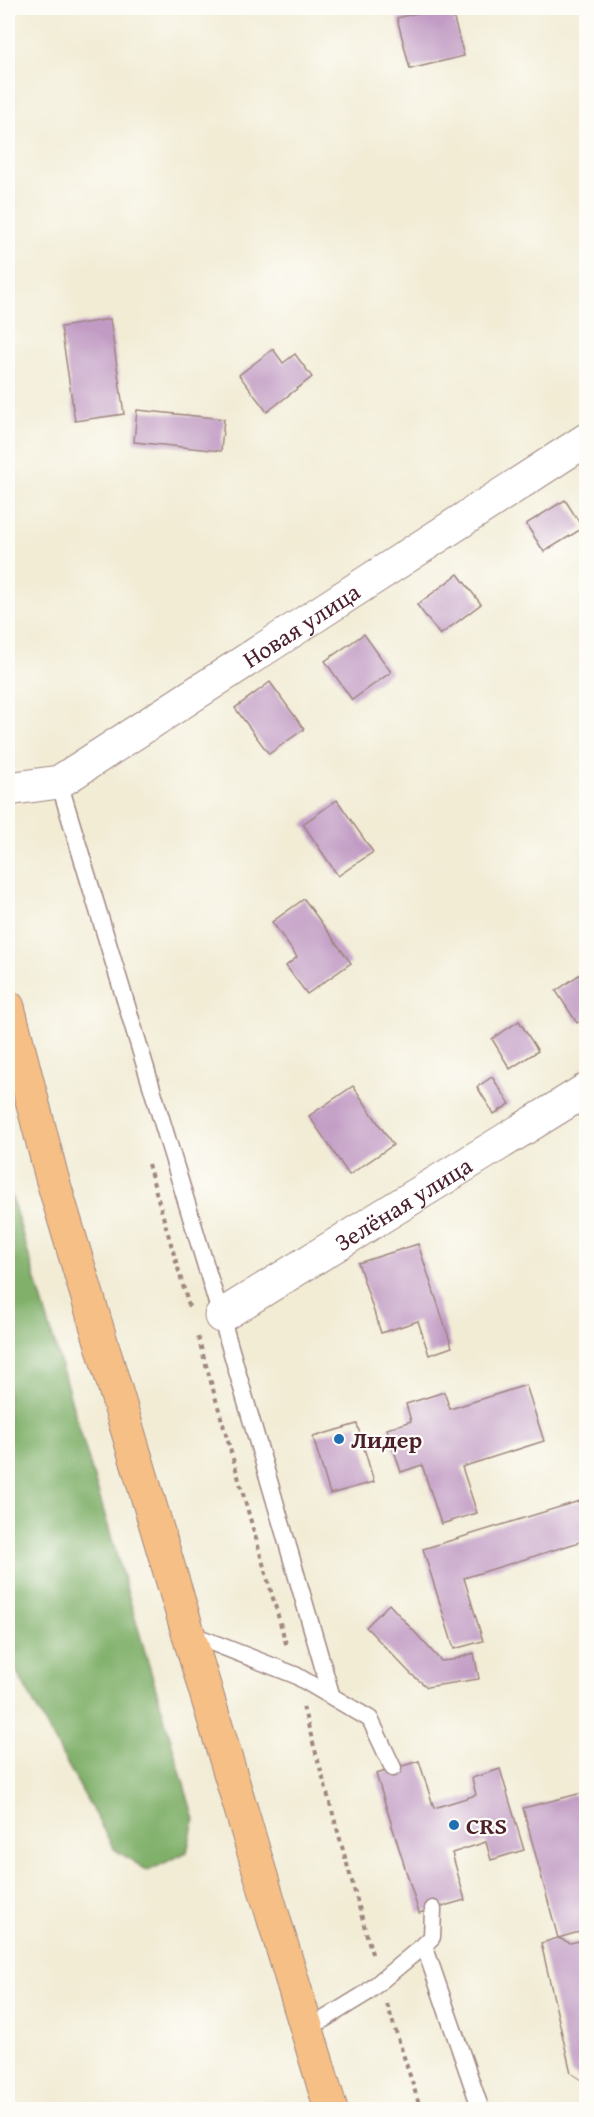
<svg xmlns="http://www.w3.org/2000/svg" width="594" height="2117" viewBox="0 0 594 2117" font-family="'Gentium Book Plus',serif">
<rect width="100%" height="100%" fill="#fdfcf7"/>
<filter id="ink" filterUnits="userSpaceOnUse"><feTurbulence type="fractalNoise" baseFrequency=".0167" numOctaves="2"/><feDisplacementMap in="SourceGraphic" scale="12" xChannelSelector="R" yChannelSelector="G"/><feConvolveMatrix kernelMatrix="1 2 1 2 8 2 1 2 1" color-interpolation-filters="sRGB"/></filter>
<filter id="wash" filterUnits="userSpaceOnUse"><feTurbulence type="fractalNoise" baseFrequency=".008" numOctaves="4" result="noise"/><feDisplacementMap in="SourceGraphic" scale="24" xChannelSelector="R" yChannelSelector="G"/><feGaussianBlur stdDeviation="1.35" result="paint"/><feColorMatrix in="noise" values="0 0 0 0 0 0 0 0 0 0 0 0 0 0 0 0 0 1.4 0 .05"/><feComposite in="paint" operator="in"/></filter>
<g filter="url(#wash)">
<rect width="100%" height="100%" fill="#f2ecd5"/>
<path fill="#80b06b" stroke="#65684b" stroke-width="1.5" d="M 8,1185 L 194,1819 L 187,1852 L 148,1871 L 114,1849 L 8,1656 Z"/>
<g id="blocks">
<g fill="#c19bc4">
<path d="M 438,8 L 451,8 L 464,56 L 410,69 L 397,18 Z"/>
<path d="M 110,319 L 124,414 L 75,421 L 61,327 Z"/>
<path d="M 273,349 L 283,363 L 295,354 L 312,377 L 267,412 L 239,375 Z"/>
<path d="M 137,410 L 224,419 L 221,451 L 134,442 Z"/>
<path d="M 565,500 L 583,528 L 544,552 L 526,524 Z"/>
<path d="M 458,574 L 481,604 L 440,635 L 417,605 Z"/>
<path d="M 364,634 L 391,672 L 352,700 L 325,661 Z"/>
<path d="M 270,682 L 304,729 L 269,754 L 235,708 Z"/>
<path d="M 337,800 L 373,852 L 338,876 L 303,824 Z"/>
<path d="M 304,899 L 351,963 L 307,994 L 286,966 L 297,957 L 272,922 Z"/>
<path d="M 586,970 L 586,1017 L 577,1023 L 556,991 Z"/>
<path d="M 519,1021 L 538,1051 L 510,1069 L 492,1039 Z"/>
<path d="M 492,1077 L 510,1104 L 494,1114 L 477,1087 Z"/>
<path d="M 353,1086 L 393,1145 L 349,1175 L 309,1116 Z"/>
<path d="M 418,1244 L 452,1347 L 429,1355 L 418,1321 L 381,1333 L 358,1263 Z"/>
<path d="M 526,1385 L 544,1441 L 462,1467 L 477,1513 L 441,1524 L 422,1465 L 401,1472 L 387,1429 L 411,1421 L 406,1404 L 444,1392 L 450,1409 Z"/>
<path d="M 357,1424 L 374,1482 L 330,1494 L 313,1437 Z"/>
<path d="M 586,1499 L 586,1540 L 464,1578 L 483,1641 L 454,1649 L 423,1549 Z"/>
<path d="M 389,1604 L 441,1661 L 452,1660 L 474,1653 L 479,1679 L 427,1687 L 411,1674 L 366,1627 Z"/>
<path d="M 419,1761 L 434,1808 L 476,1795 L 472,1778 L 500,1769 L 524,1850 L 491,1860 L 486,1842 L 452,1853 L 465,1900 L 419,1913 L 376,1774 Z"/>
<path d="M 586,1792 L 586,1930 L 558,1938 L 523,1808 Z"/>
<path d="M 558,1938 L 570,1943 L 579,1941 L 586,1972 L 586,2083 L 571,2073 L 541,1943 Z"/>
</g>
</g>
</g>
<g filter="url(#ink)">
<use href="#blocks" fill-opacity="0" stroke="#9e8680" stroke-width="1.5"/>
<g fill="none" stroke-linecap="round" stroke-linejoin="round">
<g stroke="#9e8680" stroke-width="19">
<g id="service">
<path d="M 59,782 L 221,1316 L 331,1694"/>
<path d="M 188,1633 L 295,1675 L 370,1719 L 393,1768"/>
<path d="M 424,1945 L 481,2110"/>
<path d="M 308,2029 L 365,1994 L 424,1945 L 432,1937 L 433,1909"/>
</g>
</g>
<g stroke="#9e8680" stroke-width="35">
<g id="minor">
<path id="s1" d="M 8,789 L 59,782 L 586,440"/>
<path id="s2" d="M 221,1316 L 586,1090"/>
</g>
</g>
<g stroke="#9e8680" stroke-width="35">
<path id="primary" d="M 8,1007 L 52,1178 L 331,2110"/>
</g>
<g stroke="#9e8680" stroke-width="4" stroke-dasharray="4.5 4.5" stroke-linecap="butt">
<path d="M 148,1164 L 190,1310"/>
<path d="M 198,1337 L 287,1647"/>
<path d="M 303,1707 L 373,1957"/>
<path d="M 387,2004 L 421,2110"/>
</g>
<use href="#service" stroke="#fff" stroke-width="16"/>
<use href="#minor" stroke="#fff" stroke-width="33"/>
<use href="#primary" stroke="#f5bf86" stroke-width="33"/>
</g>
</g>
<g fill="#1f6fb2" stroke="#fdfcf7" stroke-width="2">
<circle cx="339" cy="1439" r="6"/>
<circle cx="454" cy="1825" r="6"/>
</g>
<g text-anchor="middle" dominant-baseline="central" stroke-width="4.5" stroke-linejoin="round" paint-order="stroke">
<g font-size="24" fill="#4a1f2b" stroke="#fdfcf7">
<text stroke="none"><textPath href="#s1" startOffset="340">Новая улица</textPath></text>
<text stroke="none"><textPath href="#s2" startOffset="214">Зелёная улица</textPath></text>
</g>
<g font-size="24" font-weight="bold" fill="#4a1f2b" stroke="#fdfcf7" text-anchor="start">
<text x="351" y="1439">Лидер</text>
<text x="466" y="1825">CRS</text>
</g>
</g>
<rect width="594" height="2117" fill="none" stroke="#fdfcf7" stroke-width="30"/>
</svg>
